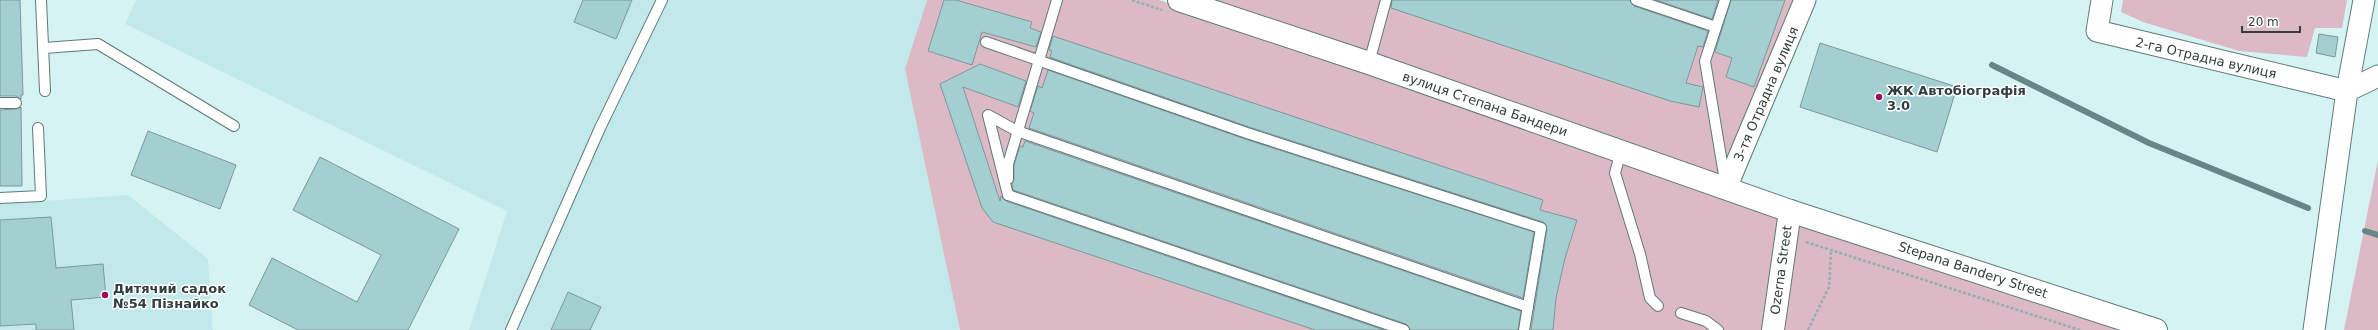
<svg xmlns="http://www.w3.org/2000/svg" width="2378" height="330" viewBox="0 0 2378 330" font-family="'DejaVu Sans',sans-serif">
<rect width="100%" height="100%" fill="#d6f3f4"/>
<g fill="#c2e9ea">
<path d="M 136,0 L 927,0 L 905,69 L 960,330 L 469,330 L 507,211 L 125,24 Z"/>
<path d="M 128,195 L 208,259 L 213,330 L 0,330 L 0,204 Z"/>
</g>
<g fill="#dbbac5">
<path d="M 927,0 L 1159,0 L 1780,216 L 1764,330 L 960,330 L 905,69 Z"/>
<path d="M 1208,0 L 1794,0 L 1723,178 Z"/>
<path d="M 2123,0 L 2347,0 L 2342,28 L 2315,28 L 2307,57 L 2239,51 L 2143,22 L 2121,12 Z"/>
<path d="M 2378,160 L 2378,330 L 2344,330 Z"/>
<path d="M 1797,222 L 2127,330 L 1782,330 Z"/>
</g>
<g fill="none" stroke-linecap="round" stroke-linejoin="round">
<g stroke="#668688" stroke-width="6">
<path d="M 1992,65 L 2149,143 L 2308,208"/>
<path d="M 2365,231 L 2378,235"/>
</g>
</g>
<g fill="#a4cfd1" stroke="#7d9899">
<path d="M 0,0 L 20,0 L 23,95 L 21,95 L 21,99 L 16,96 L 0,96 Z"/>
<path d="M 583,0 L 632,0 L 616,39 L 574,22 Z"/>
<path d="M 944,0 L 956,0 L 1032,22 L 1030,28 L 1041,32 L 1036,47 L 982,32 L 972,65 L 928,51 Z"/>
<path d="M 1392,0 L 1630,0 L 1634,6 L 1708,31 L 1703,47 L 1698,46 L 1686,83 L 1703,87 L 1699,107 L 1670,101 L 1391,8 Z"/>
<path d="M 1656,0 L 1718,0 L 1712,19 Z"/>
<path d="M 1731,0 L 1785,0 L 1754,87 L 1726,77 L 1732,58 L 1715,52 Z"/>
<path d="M 2319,34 L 2338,37 L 2335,57 L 2316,53 Z"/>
<path d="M 1053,36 L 1543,200 L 1540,210 L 1577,220 L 1565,258 L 1556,298 L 1553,330 L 1531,330 L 1547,229 L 1543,222 L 1249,127 L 1052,58 L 1050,57 L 1052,51 L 1049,50 Z"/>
<path d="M 1820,43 L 1957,87 L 1937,152 L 1800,107 Z"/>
<path d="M 980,64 L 1026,81 L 1018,107 L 963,87 L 1000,201 L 1001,196 L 1006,201 L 1384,330 L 1315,330 L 993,222 L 982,208 L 940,84 Z"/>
<path d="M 1048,70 L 1245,139 L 1534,232 L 1523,298 L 1029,128 L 1034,113 L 1030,111 L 1038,86 L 1042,88 Z"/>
<path d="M 21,107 L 22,186 L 0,186 L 0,110 L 16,109 Z"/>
<path d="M 148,131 L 236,165 L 220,209 L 131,175 Z"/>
<path d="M 1025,141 L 1521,311 L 1518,330 L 1410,330 L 1406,324 L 1013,190 L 1012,184 L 1014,179 L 1014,165 L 1020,146 L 1023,147 Z"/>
<path d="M 320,157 L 459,229 L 408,330 L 298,330 L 249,305 L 272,258 L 357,302 L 381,255 L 293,210 Z"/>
<path d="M 51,217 L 56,268 L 103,264 L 106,297 L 71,300 L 74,330 L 36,330 L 36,324 L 0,326 L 0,220 Z"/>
<path d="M 568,292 L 601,307 L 590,330 L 551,330 Z"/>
</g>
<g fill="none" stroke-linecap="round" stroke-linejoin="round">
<g stroke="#5f797a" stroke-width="12">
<g id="service">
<path d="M 41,0 L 45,91"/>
<path d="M 1636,0 L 1716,27"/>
<path d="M 1725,0 L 1705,61 L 1725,181"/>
<path d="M 986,42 L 1247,133 L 1541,228 L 1524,330"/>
<path d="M 44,48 L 98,44 L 234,126"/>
<path d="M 1369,63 L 1386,0"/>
<path d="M 0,103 L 16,103"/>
<path d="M 1621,151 L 1615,173 L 1640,254 L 1650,298 L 1658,306"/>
<path d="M 1008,179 L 1008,164 L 1057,0"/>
<path d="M 1008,195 L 988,115 L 1017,131 L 1528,307"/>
<path d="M 1008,195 L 1404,330"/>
<path d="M 0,198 L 41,196 L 38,128"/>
<path d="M 1681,313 L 1706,321 L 1718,330"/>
<path d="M 511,330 L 600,128 L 662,0"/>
</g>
</g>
<g stroke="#5f797a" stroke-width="23">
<g id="minor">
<path d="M 2102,0 L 2097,31 L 2347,91"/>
<path d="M 2347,91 L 2378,76"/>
<path d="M 1726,188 L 1805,0"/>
<path d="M 2314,330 L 2347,91 L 2364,0"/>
</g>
</g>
<g stroke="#5f797a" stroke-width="24">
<path id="tertiary" d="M 1773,330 L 1790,211"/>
</g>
<g stroke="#5f797a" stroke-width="24">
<path id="secondary" d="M 1179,0 L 1369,63 L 1790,211 L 2156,330"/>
</g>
<g stroke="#97aeae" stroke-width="2.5" stroke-dasharray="3 2" stroke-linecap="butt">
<path d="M 1132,0 L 1162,10"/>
<path d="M 1806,242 L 2080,330"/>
<path d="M 1808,330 L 1829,287 L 1831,251"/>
</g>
<use href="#service" stroke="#fff" stroke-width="10"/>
<use href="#minor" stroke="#fff" stroke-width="21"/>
<use href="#tertiary" stroke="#fff" stroke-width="22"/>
<use href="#secondary" stroke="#fff" stroke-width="22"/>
</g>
<g fill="#9d0e5b" stroke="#fff" stroke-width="1.5">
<circle cx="1879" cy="97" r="4"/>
<circle cx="105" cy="295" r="4"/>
</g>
<g text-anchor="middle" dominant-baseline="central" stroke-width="3" stroke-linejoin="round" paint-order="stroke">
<g font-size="13" fill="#323d3d" stroke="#fff">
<text transform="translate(2206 58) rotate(13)">2-га Отрадна вулиця</text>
<text transform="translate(1766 94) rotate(-67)">3-тя Отрадна вулиця</text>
<text transform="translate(1485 104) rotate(19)">вулиця Степана Бандери</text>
<text transform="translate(1781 270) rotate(-82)">Ozerna Street</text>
<text transform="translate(1973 270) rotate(18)">Stepana Bandery Street</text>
</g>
<g font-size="13" font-weight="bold" fill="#323d3d" stroke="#fff" text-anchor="start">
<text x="1887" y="90">ЖК Автобіографія<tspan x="1887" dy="15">3.0</tspan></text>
<text x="113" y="288">Дитячий садок<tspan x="113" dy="15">№54 Пізнайко</tspan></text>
</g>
</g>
<path d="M2242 26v6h58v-6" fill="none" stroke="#323d3d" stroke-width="2"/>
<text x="2248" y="26" font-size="12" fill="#323d3d" stroke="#ffffff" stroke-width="3" paint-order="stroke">20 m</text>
</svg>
